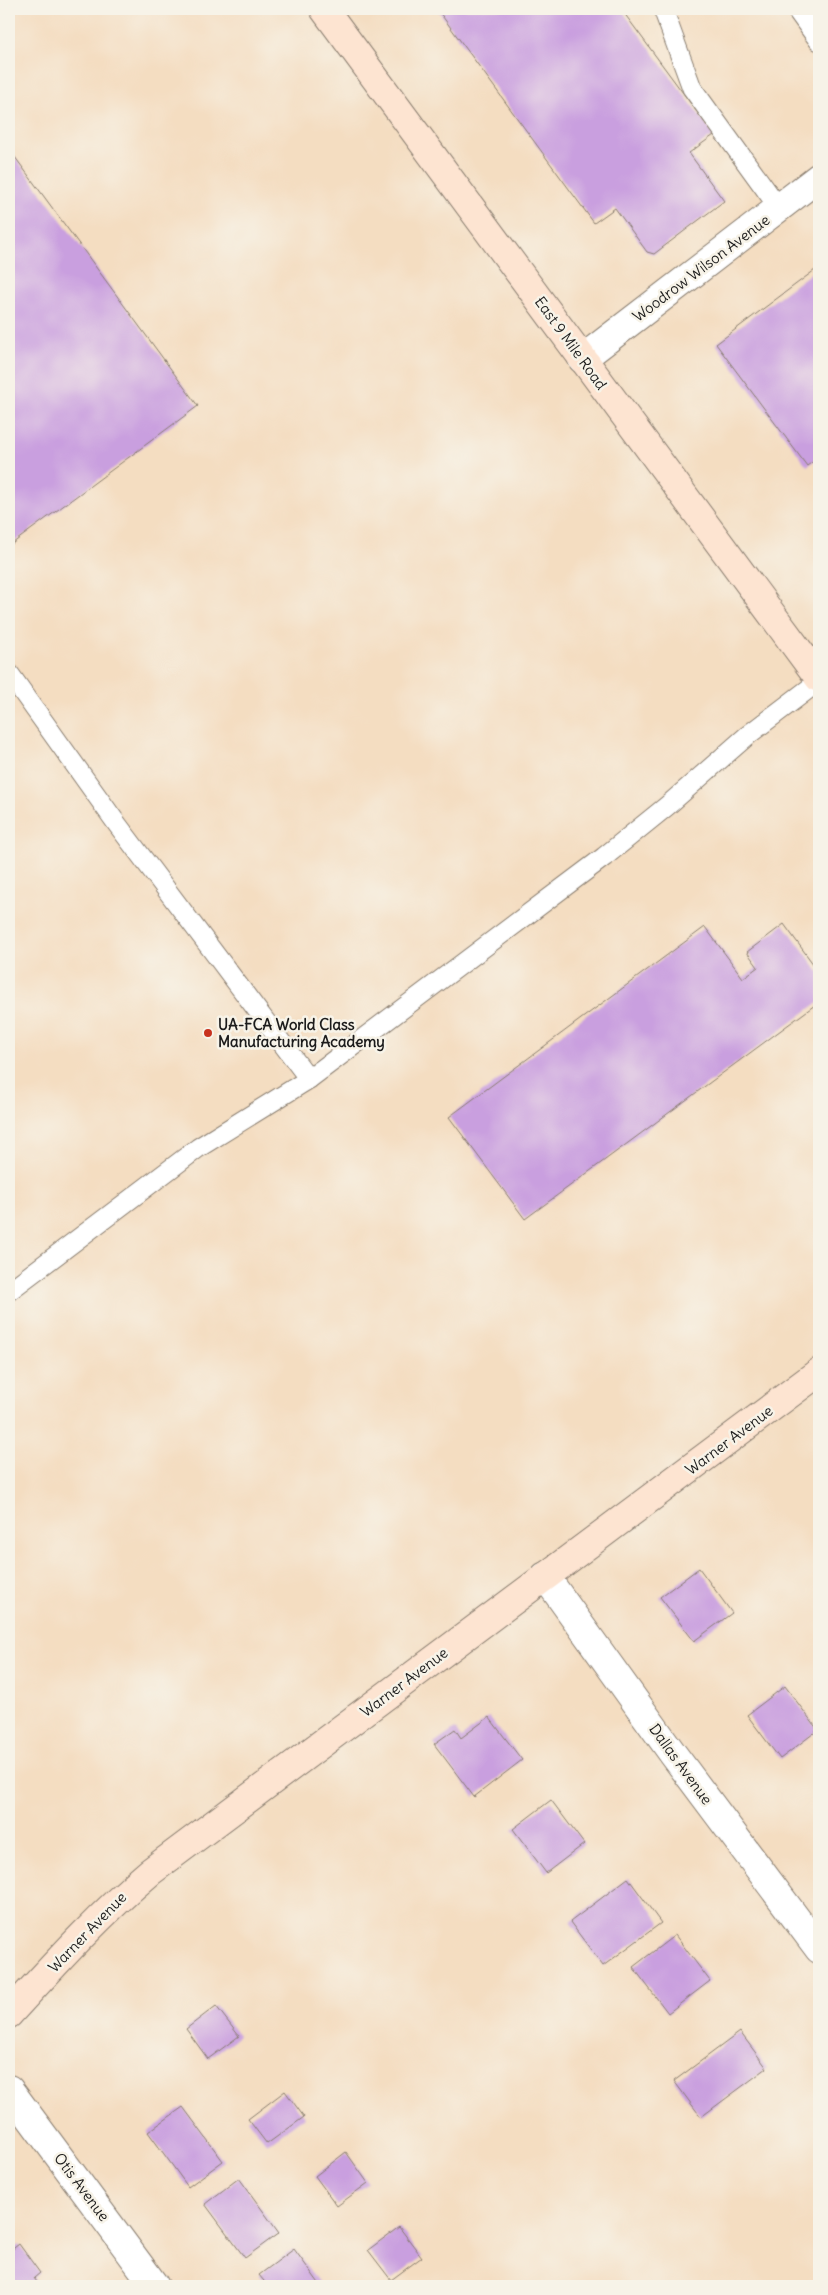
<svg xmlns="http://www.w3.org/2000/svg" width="828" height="2295" viewBox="0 0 828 2295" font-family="Delius,sans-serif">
<rect width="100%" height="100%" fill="#f7f3e8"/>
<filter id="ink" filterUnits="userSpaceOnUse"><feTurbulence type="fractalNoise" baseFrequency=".02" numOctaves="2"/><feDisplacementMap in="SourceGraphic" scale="10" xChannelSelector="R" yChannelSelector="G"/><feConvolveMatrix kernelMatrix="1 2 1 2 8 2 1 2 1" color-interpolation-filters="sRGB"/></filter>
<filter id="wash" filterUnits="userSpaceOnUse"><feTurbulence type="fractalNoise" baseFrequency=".0096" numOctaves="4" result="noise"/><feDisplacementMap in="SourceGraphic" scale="20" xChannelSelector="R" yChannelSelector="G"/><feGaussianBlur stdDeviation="1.12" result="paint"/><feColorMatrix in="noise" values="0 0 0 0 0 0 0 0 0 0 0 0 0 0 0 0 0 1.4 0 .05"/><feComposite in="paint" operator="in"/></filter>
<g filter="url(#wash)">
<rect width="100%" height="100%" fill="#f4ddc1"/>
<g id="blocks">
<g fill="#c99fdf">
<path d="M 437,9 L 621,9 L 714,135 L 689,153 L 724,201 L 654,254 L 647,252 L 615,208 L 594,223 Z"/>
<path d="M 9,149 L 198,406 L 9,546 Z"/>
<path d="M 819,267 L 819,457 L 807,466 L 716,344 Z"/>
<path d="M 784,924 L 819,972 L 819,1002 L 525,1219 L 449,1117 L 705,927 L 743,978 L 758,967 L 747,952 Z"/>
<path d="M 699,1568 L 732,1613 L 694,1641 L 660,1597 Z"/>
<path d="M 785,1686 L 818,1730 L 780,1759 L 747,1715 Z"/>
<path d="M 489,1717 L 522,1760 L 474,1797 L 434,1744 L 455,1729 L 461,1738 Z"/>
<path d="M 551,1800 L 584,1844 L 546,1873 L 513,1829 Z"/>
<path d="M 628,1878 L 661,1923 L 603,1966 L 570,1922 Z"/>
<path d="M 675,1935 L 710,1981 L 668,2013 L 633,1967 Z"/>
<path d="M 216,2006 L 239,2036 L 208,2059 L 186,2029 Z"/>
<path d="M 740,2032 L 767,2068 L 701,2117 L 674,2081 Z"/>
<path d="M 285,2091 L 304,2117 L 267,2144 L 248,2119 Z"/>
<path d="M 183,2107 L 223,2161 L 188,2187 L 148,2132 Z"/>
<path d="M 346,2152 L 368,2183 L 337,2206 L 315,2176 Z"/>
<path d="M 239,2178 L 279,2233 L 245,2258 L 205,2204 Z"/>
<path d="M 399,2227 L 422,2257 L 391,2280 L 368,2250 Z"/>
<path d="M 19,2244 L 40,2273 L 34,2278 L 40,2286 L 9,2286 L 9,2252 Z"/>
<path d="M 294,2249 L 321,2286 L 268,2286 L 259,2275 Z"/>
</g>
</g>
</g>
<g filter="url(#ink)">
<use href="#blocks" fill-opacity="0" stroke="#887c6e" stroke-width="1"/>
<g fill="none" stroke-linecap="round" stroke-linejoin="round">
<g stroke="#887c6e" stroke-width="21">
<g id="lane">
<path d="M 663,9 L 692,88 L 779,208"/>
<path d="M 796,9 L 819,41"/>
<path d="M 9,673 L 117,824 L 309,1079"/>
<path d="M 9,1291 L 198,1148 L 309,1079 L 604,857 L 667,806 L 748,735 L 819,681"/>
</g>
</g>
<g stroke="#887c6e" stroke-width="30">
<g id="street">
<path d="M 582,359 L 819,177"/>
<path d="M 545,1576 L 673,1754 L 819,1949"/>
<path d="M 9,2089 L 155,2286"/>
</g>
</g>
<g stroke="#887c6e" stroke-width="30">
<g id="secondary">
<path d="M 324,9 L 819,678"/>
<path d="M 9,2014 C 54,1965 99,1915 150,1872 L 819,1372"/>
</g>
</g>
<use href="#lane" stroke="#fff" stroke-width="19"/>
<use href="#street" stroke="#fff" stroke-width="28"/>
<use href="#secondary" stroke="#fde4d1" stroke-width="28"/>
</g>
</g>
<circle fill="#c8321e" stroke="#f7f3e8" stroke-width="2" cx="208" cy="1033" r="5"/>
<g text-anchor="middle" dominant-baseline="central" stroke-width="5" stroke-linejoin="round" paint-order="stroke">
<g font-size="15" fill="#1c1c1c" stroke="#f7f3e8">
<text transform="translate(701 268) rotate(-37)">Woodrow Wilson Avenue</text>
<text transform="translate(571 343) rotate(54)">East 9 Mile Road</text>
<text transform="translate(729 1440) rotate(-37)">Warner Avenue</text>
<text transform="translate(404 1682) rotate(-37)">Warner Avenue</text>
<text transform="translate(681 1764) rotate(54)">Dallas Avenue</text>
<text transform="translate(87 1932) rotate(-46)">Warner Avenue</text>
<text transform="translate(82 2187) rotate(53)">Otis Avenue</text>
</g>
<g font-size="15" font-weight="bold" fill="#1c1c1c" stroke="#f7f3e8" text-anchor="start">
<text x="218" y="1024">UA-FCA World Class<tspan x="218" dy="17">Manufacturing Academy</tspan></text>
</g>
</g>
<rect width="828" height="2295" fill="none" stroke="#f7f3e8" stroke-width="30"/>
</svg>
